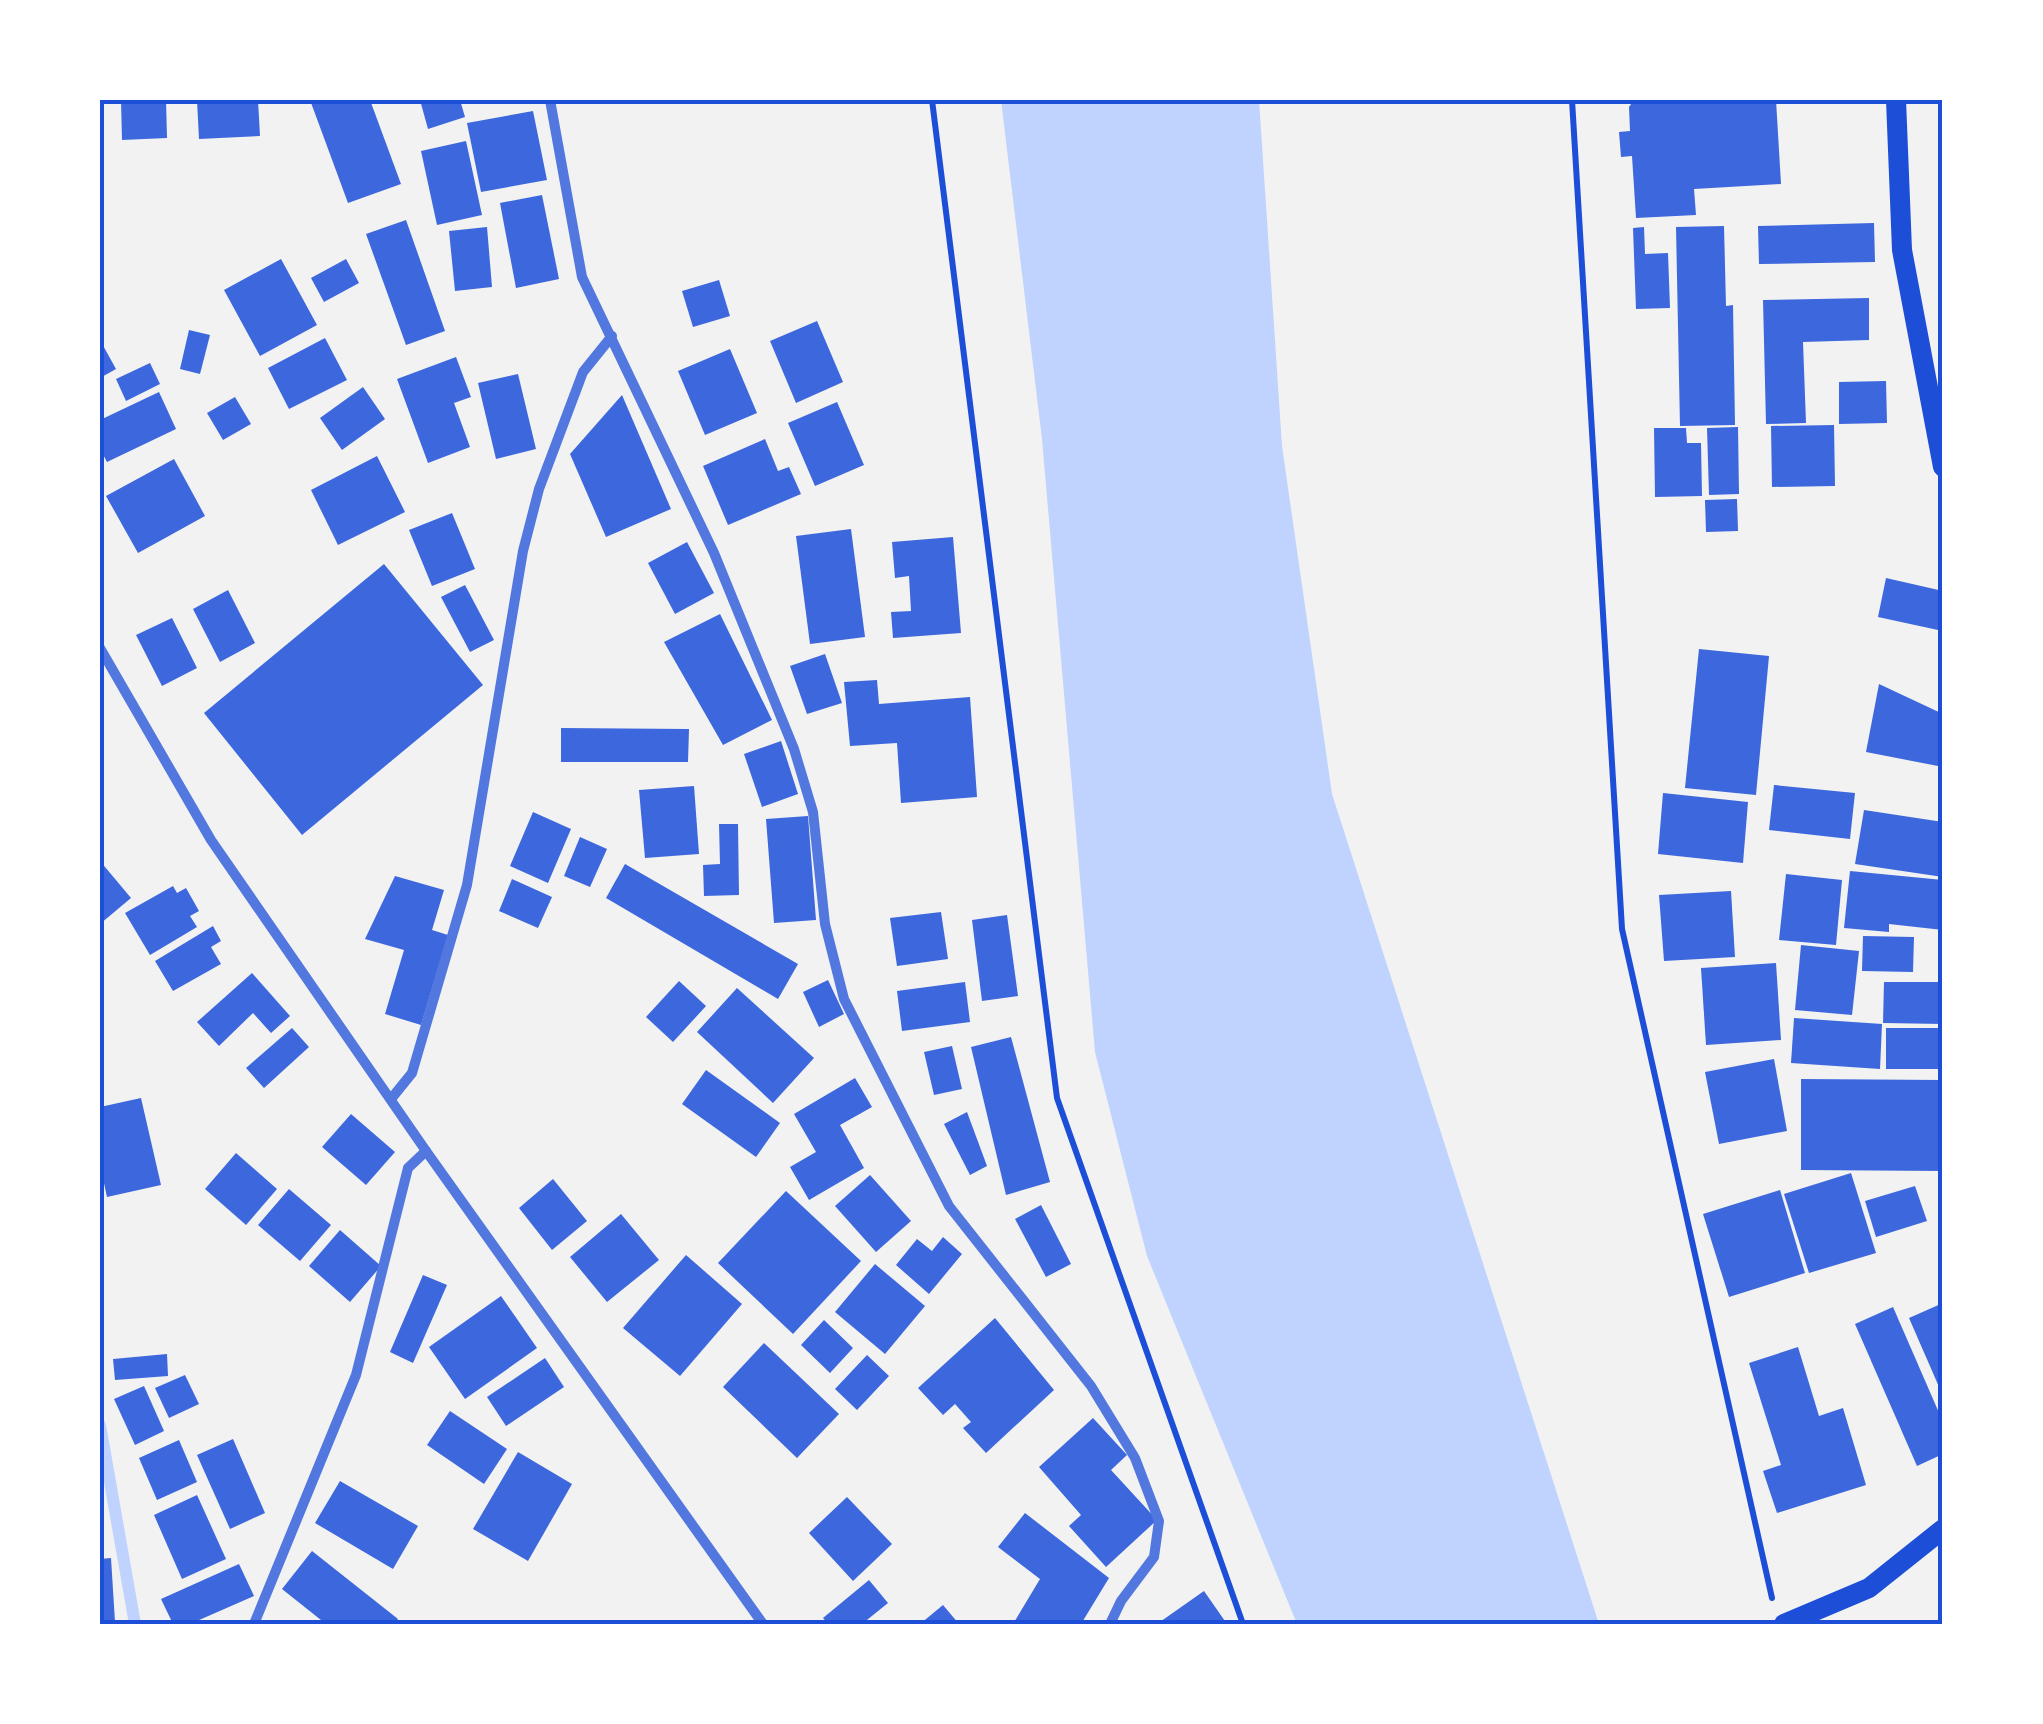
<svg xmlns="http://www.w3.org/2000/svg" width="2043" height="1724" viewBox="0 0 2043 1724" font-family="'Sofia Sans Condensed',sans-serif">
<rect width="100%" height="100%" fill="#f2f2f2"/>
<path fill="#bfd3fe" d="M 1001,100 L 1259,100 L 1282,446 L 1332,794 L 1599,1624 L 1297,1624 L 1147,1256 L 1095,1052 L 1042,439 Z"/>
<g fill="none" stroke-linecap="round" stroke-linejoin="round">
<path stroke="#bfd3fe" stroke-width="12" d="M 100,1425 L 135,1624"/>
</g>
<g fill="#3d67dc">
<path d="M 121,100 L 166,100 L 167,138 L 122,140 Z"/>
<path d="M 197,100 L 258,100 L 260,136 L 199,139 Z"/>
<path d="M 310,100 L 370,100 L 401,184 L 348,203 Z"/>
<path d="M 420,100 L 460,100 L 465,117 L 428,129 Z"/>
<path d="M 1634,100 L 1700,100 L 1704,103 L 1776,100 L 1781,184 L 1694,189 L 1696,215 L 1636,218 L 1632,156 L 1621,157 L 1619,132 L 1630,131 L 1629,107 Z"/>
<path d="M 533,111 L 547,180 L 481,192 L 467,123 Z"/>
<path d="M 466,141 L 482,215 L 437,225 L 421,151 Z"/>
<path d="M 542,195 L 559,279 L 516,288 L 500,203 Z"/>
<path d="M 406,220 L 445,331 L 406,345 L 366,234 Z"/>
<path d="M 1874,223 L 1875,262 L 1759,264 L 1758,226 Z"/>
<path d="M 1724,226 L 1726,306 L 1733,305 L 1735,425 L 1680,426 L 1676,227 Z"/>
<path d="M 487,227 L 492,287 L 455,291 L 449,231 Z"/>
<path d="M 1644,227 L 1645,254 L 1668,253 L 1670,308 L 1636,309 L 1633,228 Z"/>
<path d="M 281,259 L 317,325 L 260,356 L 224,290 Z"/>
<path d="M 346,259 L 359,283 L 324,302 L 311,278 Z"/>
<path d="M 719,280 L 730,316 L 693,327 L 682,291 Z"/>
<path d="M 1869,298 L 1869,340 L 1803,342 L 1806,423 L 1766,424 L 1763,300 Z"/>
<path d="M 817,321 L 843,382 L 796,403 L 770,341 Z"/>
<path d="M 189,330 L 210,335 L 200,374 L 180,369 Z"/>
<path d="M 325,338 L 347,380 L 289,409 L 268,368 Z"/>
<path d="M 100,340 L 116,369 L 100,378 Z"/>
<path d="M 730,349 L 757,413 L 705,435 L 678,371 Z"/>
<path d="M 456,357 L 471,397 L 454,403 L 470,447 L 428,463 L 397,379 Z"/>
<path d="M 150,363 L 160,384 L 126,401 L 116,379 Z"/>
<path d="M 518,374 L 536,449 L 496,459 L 478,383 Z"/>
<path d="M 1886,381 L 1887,423 L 1839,424 L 1839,382 Z"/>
<path d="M 363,387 L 385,419 L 342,450 L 320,418 Z"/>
<path d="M 159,392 L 176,429 L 107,462 L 100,449 L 100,420 Z"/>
<path d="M 622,395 L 671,509 L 606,537 L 570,454 Z"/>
<path d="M 235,397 L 251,424 L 223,440 L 207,413 Z"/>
<path d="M 837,402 L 864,465 L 815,486 L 788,423 Z"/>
<path d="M 1834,425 L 1835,486 L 1772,487 L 1771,426 Z"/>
<path d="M 1738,427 L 1739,494 L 1709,495 L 1707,428 Z"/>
<path d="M 1654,428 L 1686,428 L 1687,443 L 1701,443 L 1702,496 L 1655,497 Z"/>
<path d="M 765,439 L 778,471 L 789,467 L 801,494 L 728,525 L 703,466 Z"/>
<path d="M 377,456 L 405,512 L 338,545 L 311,490 Z"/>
<path d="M 174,459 L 205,516 L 138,553 L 106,496 Z"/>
<path d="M 1737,499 L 1738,531 L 1706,532 L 1705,500 Z"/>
<path d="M 452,513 L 475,569 L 432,586 L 409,530 Z"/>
<path d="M 851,529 L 865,637 L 810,644 L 796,536 Z"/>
<path d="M 953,537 L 961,633 L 893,638 L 891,612 L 911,611 L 909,576 L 895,578 L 892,542 Z"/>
<path d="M 687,542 L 714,593 L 675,614 L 648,563 Z"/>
<path d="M 384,564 L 483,685 L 302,835 L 204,713 Z"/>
<path d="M 1886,578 L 1943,591 L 1938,630 L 1878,617 Z"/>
<path d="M 465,585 L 494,640 L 470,652 L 441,597 Z"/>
<path d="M 228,590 L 255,643 L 220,662 L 193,609 Z"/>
<path d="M 720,614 L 772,720 L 723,745 L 664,642 Z"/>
<path d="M 172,618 L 197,668 L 162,686 L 136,635 Z"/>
<path d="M 1699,649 L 1769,656 L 1756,795 L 1685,788 Z"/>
<path d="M 825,654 L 842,703 L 807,714 L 790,666 Z"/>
<path d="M 877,680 L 879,704 L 970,697 L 977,797 L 901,803 L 897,743 L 850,746 L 844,682 Z"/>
<path d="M 1879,684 L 1943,714 L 1943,767 L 1866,752 Z"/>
<path d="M 561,728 L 689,729 L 688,762 L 561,762 Z"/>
<path d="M 781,741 L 798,794 L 762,807 L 744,754 Z"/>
<path d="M 1774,785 L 1855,793 L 1850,839 L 1769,830 Z"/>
<path d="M 694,786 L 699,854 L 645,858 L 639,790 Z"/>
<path d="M 1663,793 L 1748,802 L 1743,863 L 1658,854 Z"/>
<path d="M 1864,810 L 1943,822 L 1943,877 L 1855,864 Z"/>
<path d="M 533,812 L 571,829 L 548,883 L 510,866 Z"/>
<path d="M 808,816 L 816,920 L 774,923 L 766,819 Z"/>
<path d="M 719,824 L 738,824 L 739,895 L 704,896 L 703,865 L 720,864 Z"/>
<path d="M 580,837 L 607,849 L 590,887 L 564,876 Z"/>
<path d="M 100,861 L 131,898 L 100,924 Z"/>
<path d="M 625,864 L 798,964 L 778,999 L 606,898 Z"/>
<path d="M 1850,871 L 1943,880 L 1943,930 L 1889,924 L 1889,932 L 1844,928 Z"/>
<path d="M 1786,874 L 1842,880 L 1836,945 L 1779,940 Z"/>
<path d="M 395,876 L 444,890 L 432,930 L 448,935 L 421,1025 L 385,1014 L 404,950 L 365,939 Z"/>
<path d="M 512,879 L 552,897 L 538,928 L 499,911 Z"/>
<path d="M 173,886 L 177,893 L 186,888 L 199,911 L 190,916 L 197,927 L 150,955 L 125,913 Z"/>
<path d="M 1731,891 L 1735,957 L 1664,961 L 1659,895 Z"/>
<path d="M 941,912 L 948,959 L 897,966 L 890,918 Z"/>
<path d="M 1007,915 L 1018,996 L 982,1001 L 972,920 Z"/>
<path d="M 213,926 L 221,941 L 211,947 L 221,964 L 173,991 L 155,961 Z"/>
<path d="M 1863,936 L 1914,937 L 1913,972 L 1862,971 Z"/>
<path d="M 1801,945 L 1859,951 L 1852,1015 L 1795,1010 Z"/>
<path d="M 1776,963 L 1781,1040 L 1706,1045 L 1701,968 Z"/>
<path d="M 252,973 L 290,1016 L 271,1033 L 253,1013 L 219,1046 L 197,1022 Z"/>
<path d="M 828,980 L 844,1014 L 819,1027 L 803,992 Z"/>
<path d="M 679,981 L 706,1006 L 673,1042 L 646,1017 Z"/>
<path d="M 965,982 L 970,1022 L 902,1031 L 897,991 Z"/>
<path d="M 1884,982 L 1943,982 L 1943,1024 L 1883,1023 Z"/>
<path d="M 737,988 L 814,1058 L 773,1103 L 697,1032 Z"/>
<path d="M 1794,1018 L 1882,1024 L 1880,1069 L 1791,1063 Z"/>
<path d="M 292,1028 L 309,1047 L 264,1088 L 246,1068 Z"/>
<rect x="1886" y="1028" width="57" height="41"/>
<path d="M 1011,1037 L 1050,1182 L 1006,1195 L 971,1047 Z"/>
<path d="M 952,1046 L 962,1089 L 934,1095 L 924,1052 Z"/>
<path d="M 1774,1059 L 1787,1131 L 1719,1144 L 1705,1072 Z"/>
<path d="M 706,1070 L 780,1123 L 756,1157 L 682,1104 Z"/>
<path d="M 855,1078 L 872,1107 L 840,1125 L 864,1168 L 809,1200 L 790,1167 L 816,1152 L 794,1114 Z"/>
<path d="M 1801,1079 L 1943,1080 L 1943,1171 L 1801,1170 Z"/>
<path d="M 141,1098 L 161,1185 L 107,1197 L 100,1165 L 100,1107 Z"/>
<path d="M 967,1112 L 987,1166 L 970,1175 L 944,1124 Z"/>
<path d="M 351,1114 L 395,1152 L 366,1185 L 322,1147 Z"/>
<path d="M 236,1153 L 277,1189 L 246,1225 L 205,1189 Z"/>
<path d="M 1851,1173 L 1876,1253 L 1809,1273 L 1784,1194 Z"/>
<path d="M 870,1175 L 911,1221 L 876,1252 L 835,1206 Z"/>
<path d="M 553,1179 L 587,1221 L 552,1250 L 519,1208 Z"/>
<path d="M 1915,1186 L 1927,1221 L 1876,1237 L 1865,1201 Z"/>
<path d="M 289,1189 L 331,1225 L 300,1261 L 258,1225 Z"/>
<path d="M 1780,1190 L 1805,1273 L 1729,1297 L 1703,1214 Z"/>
<path d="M 786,1191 L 861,1261 L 793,1334 L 718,1263 Z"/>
<path d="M 1041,1205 L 1071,1264 L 1046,1277 L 1015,1219 Z"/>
<path d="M 621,1214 L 659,1260 L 607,1302 L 570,1257 Z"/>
<path d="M 340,1230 L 381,1266 L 350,1302 L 309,1266 Z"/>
<path d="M 943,1237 L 962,1254 L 929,1294 L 896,1265 L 917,1239 L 932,1251 Z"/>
<path d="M 686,1255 L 742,1304 L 680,1376 L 623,1328 Z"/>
<path d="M 875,1264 L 925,1306 L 885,1354 L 835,1312 Z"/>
<path d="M 423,1275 L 447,1285 L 413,1363 L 390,1352 Z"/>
<path d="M 501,1296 L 537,1348 L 465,1399 L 429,1347 Z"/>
<path d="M 1943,1303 L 1943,1396 L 1909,1318 Z"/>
<path d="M 1893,1307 L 1943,1422 L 1943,1454 L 1917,1466 L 1855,1324 Z"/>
<path d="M 995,1318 L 1054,1390 L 986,1453 L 963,1428 L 971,1422 L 955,1404 L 943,1415 L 918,1388 Z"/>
<path d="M 824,1320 L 853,1348 L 830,1373 L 801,1345 Z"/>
<path d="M 764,1343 L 839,1414 L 797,1458 L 723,1387 Z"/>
<path d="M 1798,1347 L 1819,1416 L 1843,1408 L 1866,1485 L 1777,1513 L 1763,1471 L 1781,1465 L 1749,1363 Z"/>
<path d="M 167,1354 L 168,1376 L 115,1380 L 113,1359 Z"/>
<path d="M 867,1355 L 889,1376 L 857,1410 L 835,1389 Z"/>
<path d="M 545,1358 L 564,1387 L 506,1426 L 487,1397 Z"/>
<path d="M 185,1375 L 199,1404 L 169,1418 L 155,1388 Z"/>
<path d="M 144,1386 L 164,1431 L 135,1445 L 114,1399 Z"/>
<path d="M 450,1411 L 507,1449 L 484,1484 L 427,1445 Z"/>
<path d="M 1093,1418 L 1127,1455 L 1111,1470 L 1157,1520 L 1106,1567 L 1069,1526 L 1081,1515 L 1039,1467 Z"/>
<path d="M 233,1439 L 265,1513 L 230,1529 L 197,1455 Z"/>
<path d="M 179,1440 L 197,1482 L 157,1500 L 139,1458 Z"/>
<path d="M 518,1452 L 572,1484 L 528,1561 L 473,1529 Z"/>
<path d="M 340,1481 L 418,1526 L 393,1569 L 315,1523 Z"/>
<path d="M 197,1495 L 226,1559 L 182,1579 L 154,1515 Z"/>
<path d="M 847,1497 L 892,1544 L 853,1581 L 809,1533 Z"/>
<path d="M 1025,1513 L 1109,1578 L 1081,1624 L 1013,1624 L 1040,1579 L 998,1547 Z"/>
<path d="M 312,1551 L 398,1619 L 394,1624 L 326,1624 L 282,1589 Z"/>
<path d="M 111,1558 L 115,1622 L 100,1623 L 100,1559 Z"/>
<path d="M 239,1564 L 254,1596 L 190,1624 L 173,1624 L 161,1599 Z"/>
<path d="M 869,1580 L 888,1603 L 862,1624 L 828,1624 L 823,1618 Z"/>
<path d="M 1204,1591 L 1227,1624 L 1157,1624 Z"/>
<path d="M 943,1605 L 959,1624 L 920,1624 Z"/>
</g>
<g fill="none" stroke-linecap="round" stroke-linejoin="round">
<g stroke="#1d4ed8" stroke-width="6">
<path d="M 932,100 L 1057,1098 L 1243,1624"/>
<path d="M 1572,100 L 1622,929 L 1772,1598"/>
</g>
<g stroke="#5277de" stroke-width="10">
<path d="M 550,100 L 582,277 L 714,553 L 794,749 L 813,812 L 825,924 L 844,999 L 949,1206 L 1091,1386 L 1135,1458 L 1159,1521 L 1154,1557 L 1121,1601 L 1110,1624"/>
<path d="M 100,648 L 211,840 L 426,1151 L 763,1624"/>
<path d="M 391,1099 L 412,1073 L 467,885 L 523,551 L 539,489 L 583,372 L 612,336"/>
<path d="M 254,1624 L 356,1375 L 408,1168 L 426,1151"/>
</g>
<g stroke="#1d4ed8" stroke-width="20">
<path d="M 1896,100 L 1902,250 L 1943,467"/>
<path d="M 1784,1624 L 1869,1588 L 1943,1529"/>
</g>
</g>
<rect width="2043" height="1724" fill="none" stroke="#ffffff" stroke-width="205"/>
<rect x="102" y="102" width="1838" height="1520" fill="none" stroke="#1d4ed8" stroke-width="4"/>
</svg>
